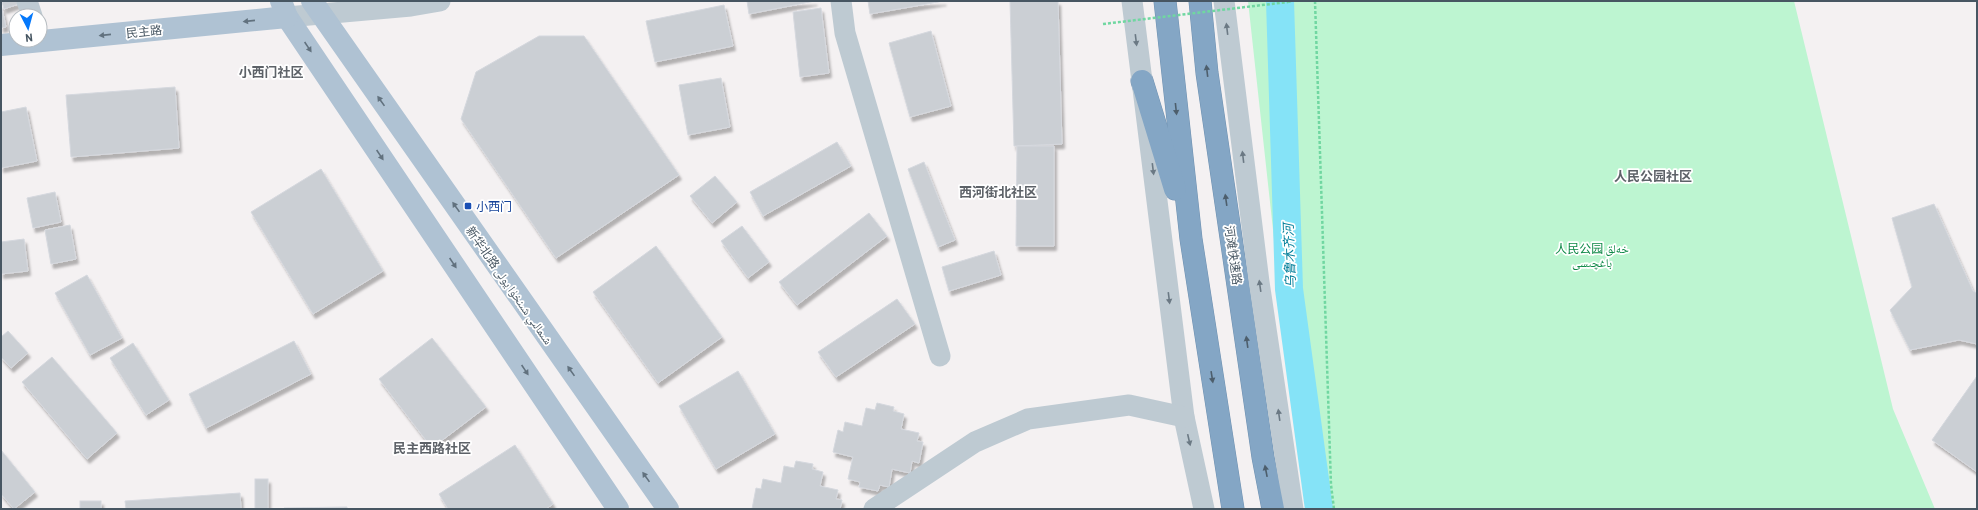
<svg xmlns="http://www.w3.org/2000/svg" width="1978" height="510" viewBox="0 0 1978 510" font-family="Barlow,'Noto Naskh Arabic','Noto Sans SC',sans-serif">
<defs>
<filter id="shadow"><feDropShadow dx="2.5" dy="4.5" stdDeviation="1" flood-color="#0004"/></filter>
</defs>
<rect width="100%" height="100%" fill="#f4f1f2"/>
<path fill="#bdf5d1" d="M 1248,1 L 1794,1 L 1893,409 L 1935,509 L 1314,509 L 1283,321 Z"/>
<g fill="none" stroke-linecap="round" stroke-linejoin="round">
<path stroke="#85e3f7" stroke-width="28" d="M 1280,1 L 1289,289 L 1319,509"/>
</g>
<g fill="#cbcfd4" stroke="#d5d8de" filter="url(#shadow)">
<path d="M 2,1 L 27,1 L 4,9 Z"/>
<path d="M 747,1 L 815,1 L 749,14 Z"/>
<path d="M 868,1 L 944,1 L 870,14 Z"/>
<path d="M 1010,1 L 1058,1 L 1062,144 L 1014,146 Z"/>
<path d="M 1,4 L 6,27 L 1,28 Z"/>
<path d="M 724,5 L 733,46 L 655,62 L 646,21 Z"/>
<path d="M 821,8 L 829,73 L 800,77 L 793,12 Z"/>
<path d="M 931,31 L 951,106 L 910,117 L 889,43 Z"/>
<path d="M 539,36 L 584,36 L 679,175 L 556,258 L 461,119 L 476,72 Z"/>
<path d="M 721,78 L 730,127 L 688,135 L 679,85 Z"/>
<path d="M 175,87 L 179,148 L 71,157 L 66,95 Z"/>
<path d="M 26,107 L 37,161 L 1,168 L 1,112 Z"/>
<path d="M 837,142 L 851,166 L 763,216 L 750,192 Z"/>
<path d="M 1017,146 L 1054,146 L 1054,246 L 1016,246 Z"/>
<path d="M 924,162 L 955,240 L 938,247 L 908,169 Z"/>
<path d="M 321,169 L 383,271 L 313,314 L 251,212 Z"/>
<path d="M 715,176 L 737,202 L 712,223 L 690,196 Z"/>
<path d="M 55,192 L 61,222 L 33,228 L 27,198 Z"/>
<path d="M 1934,204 L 1973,291 L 1977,293 L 1977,344 L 1959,340 L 1910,350 L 1890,310 L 1912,287 L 1892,218 Z"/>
<path d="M 869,213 L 887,236 L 797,305 L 779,282 Z"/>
<path d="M 70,225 L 76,259 L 51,264 L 45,230 Z"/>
<path d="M 742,226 L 769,262 L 748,278 L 721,241 Z"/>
<path d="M 24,239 L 28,271 L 1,274 L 1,242 Z"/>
<path d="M 656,246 L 722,337 L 658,383 L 593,292 Z"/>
<path d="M 994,251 L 1001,275 L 949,291 L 942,267 Z"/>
<path d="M 87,275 L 122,338 L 90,355 L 55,293 Z"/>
<path d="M 897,299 L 915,324 L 836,377 L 818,352 Z"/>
<path d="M 8,331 L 28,353 L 11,368 L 1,357 L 1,337 Z"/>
<path d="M 432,338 L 486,407 L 432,448 L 379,379 Z"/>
<path d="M 294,341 L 311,374 L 206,428 L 189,394 Z"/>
<path d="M 133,343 L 169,400 L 146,415 L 110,358 Z"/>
<path d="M 52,357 L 117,433 L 87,459 L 22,382 Z"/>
<path d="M 738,371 L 775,434 L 716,469 L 679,406 Z"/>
<path d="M 1977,376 L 1977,472 L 1932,440 Z"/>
<path d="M 877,403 L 894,407 L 893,411 L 904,414 L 901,429 L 919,433 L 917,441 L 923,442 L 919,463 L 912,461 L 910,473 L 892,469 L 889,487 L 880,485 L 878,491 L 859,487 L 860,482 L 848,479 L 853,457 L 833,452 L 838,430 L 843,432 L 845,422 L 862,426 L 866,408 L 875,410 Z"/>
<path d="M 515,445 L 553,504 L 546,509 L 448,509 L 439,494 Z"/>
<path d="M 1,450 L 35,492 L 14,509 L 1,494 Z"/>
<path d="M 796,461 L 813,464 L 812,469 L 823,472 L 820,486 L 838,490 L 836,499 L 842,500 L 840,509 L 752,509 L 756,488 L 761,489 L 763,479 L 781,483 L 784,466 L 794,468 Z"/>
<rect x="255" y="479" width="13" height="30"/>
<path d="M 240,493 L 241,509 L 126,509 L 125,501 Z"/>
<rect x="80" y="501" width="21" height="8"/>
<path d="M 347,507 L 347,509 L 284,509 L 284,508 Z"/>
</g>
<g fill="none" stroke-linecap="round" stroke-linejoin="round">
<g stroke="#6f91b1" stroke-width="23">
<g id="highway">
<path d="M 1165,1 L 1191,239 L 1233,509"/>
<path d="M 1200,1 L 1207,73 L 1263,457 L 1273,509"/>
<path d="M 1142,81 L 1175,189"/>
</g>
</g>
<g stroke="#70d7a1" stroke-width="2.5" stroke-dasharray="3 2" stroke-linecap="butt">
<path d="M 1315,1 L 1331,485 L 1334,509"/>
<path d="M 1288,2 L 1291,1"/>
</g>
<g stroke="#becad2" stroke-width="21">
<path d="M 27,1 L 32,16"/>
<path d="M 841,1 L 845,33 L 940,356"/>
<path d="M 1132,1 L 1184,417 L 1204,509"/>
<path d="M 1224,1 L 1259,282 L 1293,509"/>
<path d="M 287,17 L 411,6 L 440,1"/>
<path d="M 874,509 L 975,442 L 1028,419 L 1129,405 L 1184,417"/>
</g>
<g stroke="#afc2d3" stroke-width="22">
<path d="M 281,1 L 287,17 L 618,509"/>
<path d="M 312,1 L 668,509"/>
<path d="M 1,45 L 287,17"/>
</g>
<use href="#highway" stroke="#84a6c5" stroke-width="22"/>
<path stroke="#70d7a1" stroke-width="2.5" stroke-dasharray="3 2" stroke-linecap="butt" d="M 1103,24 L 1288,2"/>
</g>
<defs><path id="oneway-solid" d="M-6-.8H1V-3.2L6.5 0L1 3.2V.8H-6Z"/></defs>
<g fill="#61717e">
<use href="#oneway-solid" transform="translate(249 21) rotate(174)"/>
<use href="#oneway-solid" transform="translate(105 35) rotate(174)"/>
<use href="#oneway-solid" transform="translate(308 47) rotate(56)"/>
<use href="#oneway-solid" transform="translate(381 101) rotate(-125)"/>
<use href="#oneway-solid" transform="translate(380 155) rotate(56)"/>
<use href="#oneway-solid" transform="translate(456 207) rotate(-125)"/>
<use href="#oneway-solid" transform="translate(453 263) rotate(56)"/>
<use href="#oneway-solid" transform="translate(525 370) rotate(56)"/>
<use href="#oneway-solid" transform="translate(571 371) rotate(-125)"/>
<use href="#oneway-solid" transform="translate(646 477) rotate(-125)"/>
</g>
<g fill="#6b7984">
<use href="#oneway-solid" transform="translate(1227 29) rotate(-97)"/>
<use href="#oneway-solid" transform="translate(1136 40) rotate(83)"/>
<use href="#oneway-solid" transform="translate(1243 157) rotate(-97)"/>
<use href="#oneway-solid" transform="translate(1153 169) rotate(83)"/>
<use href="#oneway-solid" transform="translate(1260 286) rotate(-98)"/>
<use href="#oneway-solid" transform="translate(1169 298) rotate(83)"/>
<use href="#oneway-solid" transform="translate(1279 415) rotate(-98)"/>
<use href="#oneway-solid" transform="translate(1189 440) rotate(77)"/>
</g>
<g fill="#4d5e6c">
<use href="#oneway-solid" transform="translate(1207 71) rotate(-97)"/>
<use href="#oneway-solid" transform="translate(1176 109) rotate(84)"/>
<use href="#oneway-solid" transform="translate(1226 200) rotate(-98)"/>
<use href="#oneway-solid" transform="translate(1247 342) rotate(-98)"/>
<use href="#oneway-solid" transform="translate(1212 377) rotate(81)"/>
<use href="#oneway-solid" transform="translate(1266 471) rotate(-101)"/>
</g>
<rect fill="#1a4fb4" stroke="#fff" stroke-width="1.5" x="464" y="202" width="8" height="8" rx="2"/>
<g text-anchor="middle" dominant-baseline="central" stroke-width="3.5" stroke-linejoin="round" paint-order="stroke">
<g font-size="12" fill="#475662" stroke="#fff">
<text transform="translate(144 31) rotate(-6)">民主路</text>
<text transform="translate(1234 255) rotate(82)">河滩快速路</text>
<text transform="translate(510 285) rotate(55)">新华北路 شىمالىي شىنخۇا يولى</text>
</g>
<g font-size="12" fill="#164399" stroke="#fff" text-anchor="start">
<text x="476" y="206">小西门</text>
</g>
<g font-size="12" fill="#0d8846" stroke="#fff">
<text x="1592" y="248">人民公园 خەلق<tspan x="1592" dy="14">باغچىسى</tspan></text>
</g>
<g font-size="13" font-weight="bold" fill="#5d6268" stroke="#fff">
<text x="271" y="72">小西门社区</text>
<text x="1653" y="176">人民公园社区</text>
<text x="998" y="192">西河街北社区</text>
<text x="432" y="448">民主西路社区</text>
</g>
<g font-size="13" font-style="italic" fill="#037f9a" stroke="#fff">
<text transform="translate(1289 256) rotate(-92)">乌鲁木齐河</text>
</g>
</g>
<rect width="1978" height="510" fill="none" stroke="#475662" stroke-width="4"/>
<g transform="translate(28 28) rotate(174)"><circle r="19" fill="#ffffff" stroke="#b5bbc0"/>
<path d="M0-3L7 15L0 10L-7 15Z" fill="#0478fb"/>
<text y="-6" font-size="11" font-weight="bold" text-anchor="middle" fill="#475662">N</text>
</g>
</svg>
